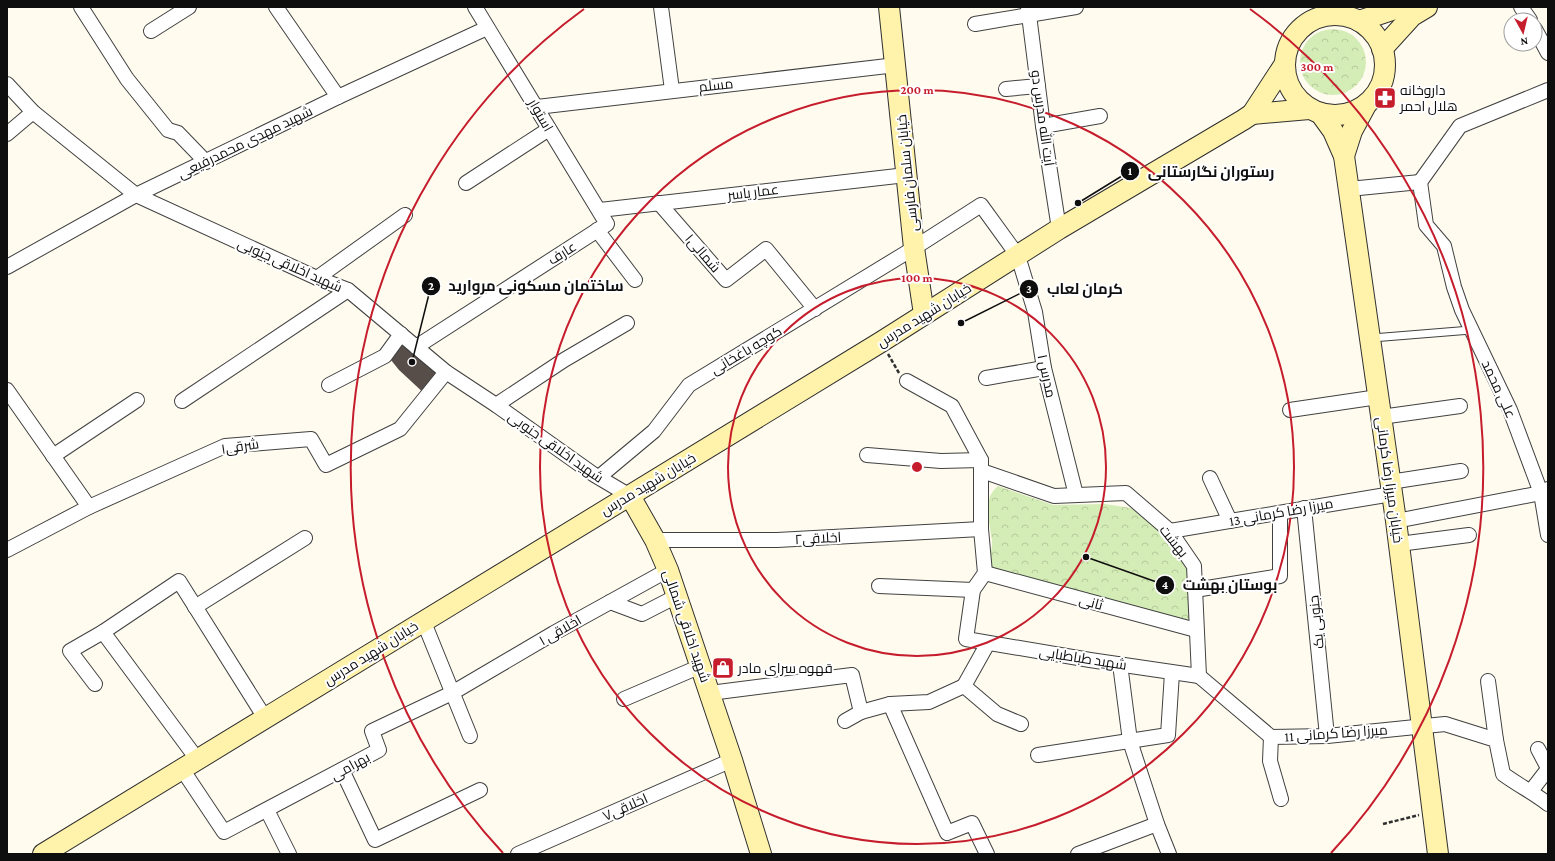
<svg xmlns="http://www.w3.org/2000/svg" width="1555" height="861" viewBox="0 0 1555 861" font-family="'Crimson Pro',Cairo,serif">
<defs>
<pattern id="park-crowns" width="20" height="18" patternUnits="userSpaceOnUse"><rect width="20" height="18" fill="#d4ecb6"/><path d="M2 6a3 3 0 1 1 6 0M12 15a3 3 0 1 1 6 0" fill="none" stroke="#b5c99b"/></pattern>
</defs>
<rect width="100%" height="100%" fill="#fffbef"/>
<g fill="url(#park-crowns)">
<circle cx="1333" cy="62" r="33"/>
<path d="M 998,486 L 1053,505 L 1105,504 L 1131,508 L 1162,531 L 1187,564 L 1191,620 L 1121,605 L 987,569 C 988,560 993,549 992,541 C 990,522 981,500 998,486 Z"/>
</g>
<path fill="#574e49" d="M 398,340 L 440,369 L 427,396 L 399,370 L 387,355 Z"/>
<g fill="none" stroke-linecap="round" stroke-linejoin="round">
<g stroke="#414141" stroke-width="9">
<path id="lane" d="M 1372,338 L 1471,330"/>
</g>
<g stroke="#414141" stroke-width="16">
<g id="street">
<path d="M 81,7 L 127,79 L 168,130 L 178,133 L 206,162"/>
<path d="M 276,7 L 338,97"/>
<path d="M 661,7 L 672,90"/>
<path d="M 1028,7 L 1043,126 L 1059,229"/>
<path d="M 1521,7 L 1530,20"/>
<path d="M 975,24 L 1076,7"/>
<path d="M 1535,29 L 1548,53"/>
<path d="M 151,31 L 189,7"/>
<path d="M 7,84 L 33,112 L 136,195 L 317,278 L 348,290 L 446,372 L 496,405 L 593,474 L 630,496"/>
<path d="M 1006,89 L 1038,86"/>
<path d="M 537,107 L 896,65"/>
<path d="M 1043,126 L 1100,116"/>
<path d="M 7,134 L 33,112"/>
<path d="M 1420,182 L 1426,225 L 1444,246 L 1454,287 L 1462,310 L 1510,410 L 1541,493 L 1548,535"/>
<path d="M 1420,182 L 1460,126 L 1548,90"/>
<path d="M 466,183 L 549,129"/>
<path d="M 1349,189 L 1420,182"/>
<path d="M 659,203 L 726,280 L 766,249 L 815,309"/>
<path d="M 600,210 L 906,175"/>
<path d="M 597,230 L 635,280"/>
<path d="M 7,267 L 136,195 L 338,97 L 487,28"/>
<path d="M 317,278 L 405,215"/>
<path d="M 416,347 L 607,224 L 475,7"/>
<path d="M 986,378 L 1044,368"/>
<path d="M 907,381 L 952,406 L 981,460 L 981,529 L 985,573 L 973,590 L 966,639 L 1090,660 L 1199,676"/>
<path d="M 329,385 L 385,356 L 401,334"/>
<path d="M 7,390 L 89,507"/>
<path d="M 182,401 L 348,290"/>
<path d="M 496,405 L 564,360 L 627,323"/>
<path d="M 1290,410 L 1378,397"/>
<path d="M 1381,417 L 1460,406"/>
<path d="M 867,455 L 941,461 L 981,460"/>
<path d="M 53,456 L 137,400"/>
<path d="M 982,471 L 1054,496 L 1126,493 L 1170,531 L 1194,566 L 1199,676"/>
<path d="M 599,477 L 654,431 L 689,385 L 914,248 L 981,205 L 1018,256 L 1035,312 L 1044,368 L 1076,495"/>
<path d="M 1210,478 L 1230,521"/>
<path d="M 1390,482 L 1461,471"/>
<path d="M 1304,508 L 1327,736"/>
<path d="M 1396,521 L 1541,493 L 1548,489"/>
<path d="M 1170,531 L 1392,494"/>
<path d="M 655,540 L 777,540 L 981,529"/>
<path d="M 1399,544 L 1469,535"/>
<path d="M 7,550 L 89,507 L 225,446 L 311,439 L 326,465 L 400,429 L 446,372"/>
<path d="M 985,573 L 1196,630"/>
<path d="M 879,586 L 973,590"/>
<path d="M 1195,590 L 1280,576 L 1280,513"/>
<path d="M 610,602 L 642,614 L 677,596"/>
<path d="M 195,607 L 305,538"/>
<path d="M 423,620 L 470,736"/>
<path d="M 103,632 L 197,759"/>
<path d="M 1120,664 L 1130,741 L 1157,824 L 1169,854"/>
<path d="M 1199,676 L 1271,737 L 1327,736 L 1445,724 L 1496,740 L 1503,774 C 1518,785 1534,793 1548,804"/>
<path d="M 1488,681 L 1496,740"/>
<path d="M 95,684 L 70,651 L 103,632 L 179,581 L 265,718"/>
<path d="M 964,686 L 988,643"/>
<path d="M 710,693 L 852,675 L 861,712"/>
<path d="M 624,699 L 701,666"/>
<path d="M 890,704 L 947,833 L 972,823 L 987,854"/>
<path d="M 845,721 L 861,712 L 890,704 L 929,702 L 964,686 L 997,714 L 1021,724"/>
<path d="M 1271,737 L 1270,761 L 1281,799"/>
<path d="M 1538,749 L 1548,768"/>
<path d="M 1038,755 L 1168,735 L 1172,673"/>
<path d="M 182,769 L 224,832 L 379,750 L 372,731 L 452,693 L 554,633 L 668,570"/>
<path d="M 342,770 L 375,840 L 480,790"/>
<path d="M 1531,791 L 1548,769"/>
<path d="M 267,810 L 289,854"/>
<path d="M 518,854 L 732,760"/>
<path d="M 1078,854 L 1157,824"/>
</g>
</g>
<g stroke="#303030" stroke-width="22">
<g id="secondary">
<path d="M 889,7 L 914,248 L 924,314"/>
<circle cx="1335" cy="65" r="50"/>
<path d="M 1359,21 L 1401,7"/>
<path d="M 1382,49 L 1412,16 L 1427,7"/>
<path d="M 1320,113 L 1333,131 L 1344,156 L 1396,521 L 1438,854"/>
<path d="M 1252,114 L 1309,109"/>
<path d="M 1344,156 L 1352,131 L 1366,105"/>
<path d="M 630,496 L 655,540 L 668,570 L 732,760 L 761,854"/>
<path d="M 43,854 L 881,342 L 1059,229 L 1243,120 L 1252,114 L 1284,65"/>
</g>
</g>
<g stroke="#303030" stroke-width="2.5" stroke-dasharray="4 2" stroke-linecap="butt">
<path d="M 888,354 L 899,373"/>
<path d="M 1383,824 L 1419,815"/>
</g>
<use href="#lane" stroke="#fff" stroke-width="7"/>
<use href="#street" stroke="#fff" stroke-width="14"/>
<use href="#secondary" stroke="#fff2aa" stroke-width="20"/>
</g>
<g fill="none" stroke="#c61d2d" stroke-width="2">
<circle cx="917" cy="467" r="189"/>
<circle cx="917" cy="467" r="377"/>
<path d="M503 853A566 566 0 0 1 584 9M1250 9A566 566 0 0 1 1331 853"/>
</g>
<defs>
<g id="pharmacy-square" transform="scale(1.15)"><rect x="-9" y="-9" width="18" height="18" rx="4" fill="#c61d2d" stroke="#fff"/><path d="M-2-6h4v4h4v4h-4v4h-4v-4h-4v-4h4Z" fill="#fff"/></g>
<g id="shop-square" transform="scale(1.15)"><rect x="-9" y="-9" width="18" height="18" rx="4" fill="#c61d2d" stroke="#fff"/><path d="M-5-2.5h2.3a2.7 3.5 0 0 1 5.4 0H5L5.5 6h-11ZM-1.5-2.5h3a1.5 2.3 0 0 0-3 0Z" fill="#fff"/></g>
</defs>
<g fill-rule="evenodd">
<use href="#pharmacy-square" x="1385" y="98"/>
<use href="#shop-square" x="723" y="668"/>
</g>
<g text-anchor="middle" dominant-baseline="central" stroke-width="4" stroke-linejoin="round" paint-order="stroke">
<g font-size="14" fill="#0e0e0e" stroke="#fff">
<text transform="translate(716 85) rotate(-6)">مسلم</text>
<text transform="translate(541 115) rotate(60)">استوار</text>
<text transform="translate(1043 118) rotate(82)">آیت الله مدرس دو</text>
<text transform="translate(245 142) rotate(-26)">شهید مهدی محمدرفیعی</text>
<text transform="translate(907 173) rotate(-96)">خیابان سلمان فارسی</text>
<text transform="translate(753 192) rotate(-7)">عمار یاسر</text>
<text transform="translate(562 253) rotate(-32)">عارف</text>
<text transform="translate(703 253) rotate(49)">شمالی۱</text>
<text transform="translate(290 265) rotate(24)">شهید اخلاقی جنوبی</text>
<text transform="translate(924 315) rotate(-32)">خیابان شهید مدرس</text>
<text transform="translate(746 350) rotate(-31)">کوچه باغخانی</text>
<text transform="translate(1047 376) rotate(78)">مدرس ۱</text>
<text transform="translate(1499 389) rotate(65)">علی محمد</text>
<text transform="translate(240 446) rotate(-9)">شرقی۱</text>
<text transform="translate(556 447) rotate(35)">شهید اخلاقی جنوبی</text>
<text transform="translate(1390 480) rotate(82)">خیابان میرزا رضا کرمانی</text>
<text transform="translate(648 484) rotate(-31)">خیابان شهید مدرس</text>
<text transform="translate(1281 512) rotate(-10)">میرزا رضا کرمانی 13</text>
<text transform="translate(818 538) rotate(-3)">اخلاقی۲</text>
<text transform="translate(1174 541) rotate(51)">بهشت</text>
<text transform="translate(1091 602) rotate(15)">ثانی</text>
<text transform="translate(1316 622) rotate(-96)">جنوبی یک</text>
<text transform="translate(687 626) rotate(71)">شهید اخلاقی شمالی</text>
<text transform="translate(560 630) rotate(-30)">اخلاقی ۱</text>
<text transform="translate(371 653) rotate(-32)">خیابان شهید مدرس</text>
<text transform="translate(1083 658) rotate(9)">شهید طباطبایی</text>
<text transform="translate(1336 733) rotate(-4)">میرزا رضا کرمانی 11</text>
<text transform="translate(350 766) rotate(-29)">بهرامی</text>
<text transform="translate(625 807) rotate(-24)">اخلاقی۷</text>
</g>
<g font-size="14" fill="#0e0e0e" stroke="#fff" text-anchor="start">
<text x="1400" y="90">داروخانه<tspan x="1400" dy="16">هلال احمر</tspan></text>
<text x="738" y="668">قهوه سرای مادر</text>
</g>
</g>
<circle cx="917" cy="467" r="6" fill="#c61d2d" stroke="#fff" stroke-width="2"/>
<g font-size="12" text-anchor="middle" font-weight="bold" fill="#c61d2d" stroke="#fff" stroke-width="4" stroke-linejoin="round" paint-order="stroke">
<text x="1317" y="71">300 m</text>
<text x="917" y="94">200 m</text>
<text x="917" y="282">100 m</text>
</g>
<path fill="none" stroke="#0e0e0e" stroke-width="1.5" d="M1078 203L1130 171M412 362L431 286M961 323L1029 289M1086 557L1165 585"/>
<g fill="#0e0e0e" stroke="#fff" stroke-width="1.5">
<circle cx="1078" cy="203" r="4"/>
<circle cx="412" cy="362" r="4"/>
<circle cx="961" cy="323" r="4"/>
<circle cx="1086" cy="557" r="4"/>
<circle cx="1130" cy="171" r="10"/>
<circle cx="431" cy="286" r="10"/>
<circle cx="1029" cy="289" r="10"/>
<circle cx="1165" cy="585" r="10"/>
</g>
<g font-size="12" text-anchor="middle" font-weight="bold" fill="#fff">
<text x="1130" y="175">1</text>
<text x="431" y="290">2</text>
<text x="1029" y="293">3</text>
<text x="1165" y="589">4</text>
</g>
<g font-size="15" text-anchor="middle" font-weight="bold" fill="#0e0e0e" stroke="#fff" stroke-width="4" stroke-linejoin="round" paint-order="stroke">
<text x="1211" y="177">رستوران نگارستانی</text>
<text x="536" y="291">ساختمان مسکونی مروارید</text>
<text x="1085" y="294">کرمان لعاب</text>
<text x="1230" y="590">بوستان بهشت</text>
</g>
<rect width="1555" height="861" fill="none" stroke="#0e0e0e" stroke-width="16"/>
<g transform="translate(1523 32) rotate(172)"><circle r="19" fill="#ffffff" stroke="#9f9f9f"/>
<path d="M0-3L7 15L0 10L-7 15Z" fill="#c61d2d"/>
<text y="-6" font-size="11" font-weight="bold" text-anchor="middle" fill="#0e0e0e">N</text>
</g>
</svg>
